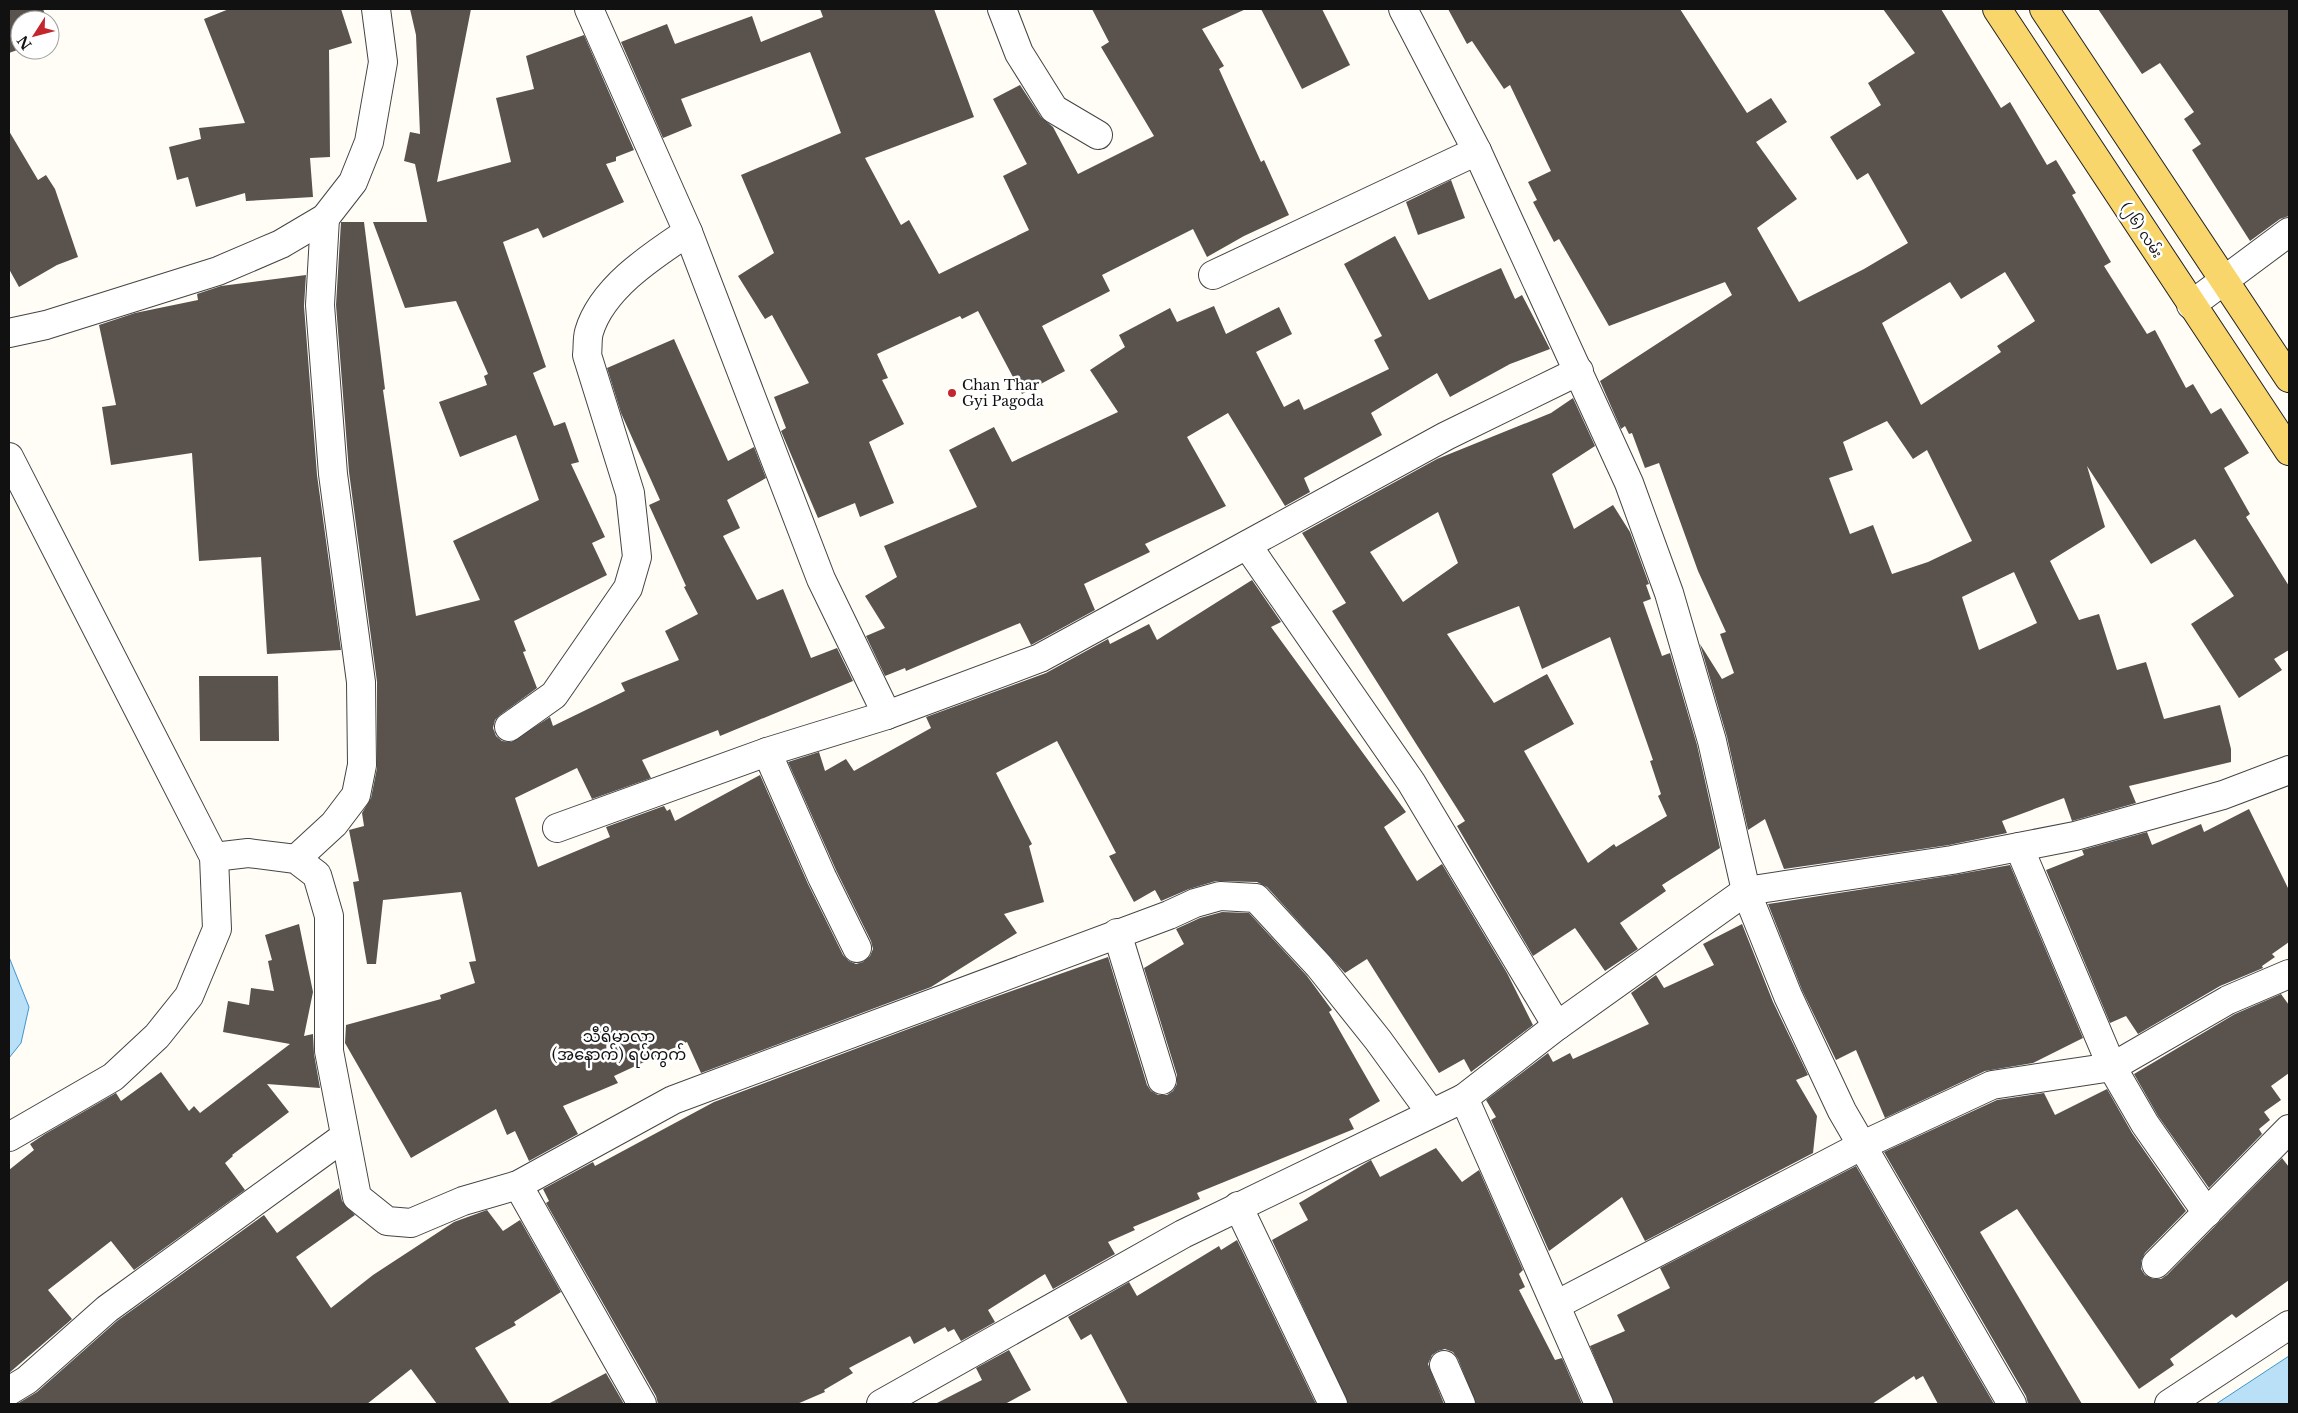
<svg xmlns="http://www.w3.org/2000/svg" width="2298" height="1413" viewBox="0 0 2298 1413" font-family="'Libre Baskerville','Noto Sans Myanmar',serif">
<rect width="100%" height="100%" fill="#fffdf5"/>
<g fill="#b9e0f7" stroke="#3f96cf">
<path d="M 9,957 L 29,1007 L 21,1043 L 9,1058 Z"/>
<path d="M 2289,1356 L 2289,1404 L 2216,1404 Z"/>
</g>
<g fill="#5a524d" fill-rule="evenodd">
<path d="M 9,9 L 43,9 L 47,20 L 20,20 L 20,49 L 9,53 Z"/>
<path d="M 229,9 L 341,9 L 352,43 L 329,50 L 330,157 L 310,158 L 313,197 L 246,201 L 245,193 L 196,207 L 188,177 L 177,180 L 169,147 L 201,139 L 199,128 L 245,123 L 204,19 Z"/>
<path d="M 410,9 L 471,9 L 437,182 L 511,162 L 496,98 L 534,89 L 526,56 L 584,35 L 634,150 L 616,157 L 616,161 L 606,164 L 624,202 L 543,238 L 538,228 L 503,242 L 546,367 L 533,373 L 554,426 L 565,422 L 579,462 L 571,464 L 605,537 L 592,543 L 607,575 L 514,621 L 526,651 L 523,652 L 537,688 L 500,715 L 495,720 L 493,728 L 496,736 L 502,741 L 511,742 L 550,717 L 553,726 L 625,691 L 621,683 L 679,660 L 665,631 L 698,614 L 684,587 L 686,586 L 649,505 L 660,500 L 621,413 L 607,368 L 674,339 L 728,461 L 754,447 L 766,478 L 727,500 L 740,528 L 723,536 L 757,600 L 783,589 L 811,658 L 837,648 L 853,681 L 720,736 L 718,730 L 642,760 L 651,778 L 592,799 L 577,768 L 515,798 L 538,867 L 610,837 L 606,827 L 664,806 L 667,811 L 670,809 L 675,821 L 760,775 L 808,884 L 843,955 L 849,961 L 856,964 L 863,962 L 870,956 L 873,949 L 871,941 L 836,870 L 788,762 L 819,752 L 825,771 L 846,759 L 854,771 L 931,728 L 926,717 L 1046,673 L 1108,639 L 1110,644 L 1149,624 L 1157,640 L 1252,580 L 1281,622 L 1271,627 L 1406,812 L 1384,827 L 1417,881 L 1442,864 L 1507,973 L 1533,1025 L 1471,1072 L 1464,1059 L 1439,1073 L 1367,959 L 1345,973 L 1267,887 L 1257,882 L 1216,881 L 1189,889 L 1161,901 L 1155,890 L 1134,902 L 1109,856 L 1116,853 L 1057,741 L 996,773 L 1032,844 L 1029,846 L 1044,902 L 1004,914 L 1017,933 L 931,987 L 701,1073 L 687,1042 L 614,1076 L 618,1083 L 563,1106 L 578,1134 L 529,1161 L 515,1131 L 507,1135 L 496,1109 L 411,1158 L 345,1043 L 346,1025 L 441,999 L 440,995 L 475,983 L 469,962 L 476,961 L 461,892 L 383,900 L 376,964 L 367,964 L 353,882 L 359,881 L 349,830 L 364,826 L 362,813 L 371,798 L 377,768 L 377,682 L 349,472 L 336,305 L 341,222 L 364,222 L 385,389 L 383,390 L 416,616 L 480,600 L 453,541 L 539,500 L 516,435 L 460,457 L 439,402 L 487,385 L 484,376 L 488,374 L 456,301 L 405,308 L 373,222 L 427,222 L 415,164 L 404,161 L 410,132 L 420,134 L 416,35 Z"/>
<path d="M 820,9 L 934,9 L 974,117 L 865,158 L 901,225 L 909,220 L 939,274 L 1029,230 L 1003,176 L 1027,164 L 993,99 L 1020,85 L 1041,117 L 1053,127 L 1078,174 L 1154,136 L 1101,47 L 1109,42 L 1092,9 L 1246,9 L 1202,29 L 1224,66 L 1219,69 L 1261,162 L 1264,160 L 1289,215 L 1244,236 L 1207,257 L 1193,229 L 1102,275 L 1110,291 L 1042,326 L 1065,371 L 1022,394 L 978,311 L 962,319 L 960,316 L 877,354 L 888,378 L 882,380 L 904,424 L 869,442 L 894,503 L 860,517 L 855,503 L 818,518 L 781,431 L 786,428 L 774,397 L 809,383 L 772,315 L 765,319 L 738,276 L 774,253 L 741,175 L 841,133 L 810,52 L 681,99 L 692,126 L 663,138 L 621,42 L 667,24 L 675,44 L 752,16 L 761,42 L 823,17 Z"/>
<path d="M 1261,9 L 1322,9 L 1350,65 L 1302,89 Z"/>
<path d="M 1448,9 L 1680,9 L 1747,113 L 1771,98 L 1787,122 L 1756,142 L 1797,199 L 1757,228 L 1799,302 L 1864,269 L 1908,243 L 1868,173 L 1857,180 L 1830,137 L 1881,105 L 1868,83 L 1915,53 L 1883,9 L 1941,9 L 2001,108 L 2010,102 L 2047,165 L 2056,160 L 2076,193 L 2072,195 L 2111,262 L 2104,266 L 2147,334 L 2155,330 L 2186,388 L 2193,384 L 2211,414 L 2221,408 L 2249,453 L 2224,468 L 2250,514 L 2246,517 L 2289,586 L 2289,650 L 2274,659 L 2282,670 L 2239,698 L 2191,624 L 2234,596 L 2195,539 L 2151,564 L 2087,466 L 2105,527 L 2050,561 L 2079,620 L 2099,614 L 2117,670 L 2146,662 L 2164,719 L 2220,705 L 2231,749 L 2231,762 L 2129,786 L 2136,803 L 2072,821 L 2064,798 L 2002,821 L 2007,833 L 1949,845 L 1784,869 L 1765,819 L 1748,830 L 1727,737 L 1700,644 L 1722,679 L 1734,673 L 1720,634 L 1726,632 L 1698,571 L 1659,463 L 1645,468 L 1632,433 L 1629,434 L 1625,426 L 1621,429 L 1600,381 L 1732,295 L 1725,282 L 1609,326 L 1559,239 L 1554,242 L 1533,202 L 1537,200 L 1528,182 L 1551,171 L 1510,85 L 1504,89 L 1472,41 L 1467,44 ZM 2005,272 L 2035,321 L 1997,346 L 2001,352 L 1921,405 L 1882,323 L 1950,282 L 1961,299 ZM 1887,421 L 1913,459 L 1927,450 L 1972,541 L 1928,562 L 1892,574 L 1873,525 L 1850,534 L 1829,478 L 1853,470 L 1843,442 ZM 2014,572 L 2037,623 L 1979,650 L 1962,597 Z"/>
<path d="M 2098,9 L 2289,9 L 2289,216 L 2280,219 L 2250,241 L 2192,150 L 2201,144 L 2184,119 L 2194,112 L 2160,63 L 2142,74 Z"/>
<path d="M 9,131 L 38,180 L 46,175 L 55,189 L 78,257 L 57,265 L 19,287 L 9,269 Z"/>
<path d="M 1451,180 L 1465,218 L 1418,235 L 1406,202 Z"/>
<path d="M 1395,236 L 1429,300 L 1501,268 L 1515,299 L 1522,295 L 1550,349 L 1510,364 L 1450,397 L 1437,373 L 1371,413 L 1382,435 L 1304,478 L 1310,492 L 1285,506 L 1228,413 L 1187,437 L 1226,506 L 1145,544 L 1150,552 L 1084,584 L 1095,610 L 1031,645 L 1020,623 L 906,671 L 905,668 L 885,676 L 866,636 L 885,628 L 865,596 L 897,577 L 884,546 L 977,507 L 949,450 L 994,427 L 1012,462 L 1118,412 L 1090,370 L 1125,347 L 1119,335 L 1170,308 L 1177,322 L 1214,306 L 1226,334 L 1279,307 L 1292,334 L 1256,352 L 1284,407 L 1299,399 L 1304,410 L 1389,369 L 1374,340 L 1382,336 L 1344,264 Z"/>
<path d="M 306,275 L 304,306 L 317,475 L 341,650 L 267,654 L 261,557 L 199,561 L 192,453 L 111,465 L 102,407 L 116,405 L 99,325 L 135,313 L 198,300 L 197,294 L 221,286 Z"/>
<path d="M 1573,398 L 1595,446 L 1552,474 L 1574,529 L 1613,505 L 1630,532 L 1649,584 L 1646,585 L 1651,599 L 1643,602 L 1662,656 L 1670,653 L 1697,745 L 1720,848 L 1662,885 L 1666,891 L 1620,923 L 1638,949 L 1605,971 L 1575,928 L 1533,956 L 1457,826 L 1465,821 L 1332,611 L 1346,603 L 1302,533 L 1437,459 L 1551,413 ZM 1438,512 L 1458,563 L 1403,602 L 1370,552 ZM 1519,606 L 1542,669 L 1610,637 L 1653,760 L 1650,761 L 1661,794 L 1658,796 L 1667,816 L 1616,847 L 1614,844 L 1588,863 L 1524,751 L 1574,724 L 1547,674 L 1494,703 L 1447,634 Z"/>
<path d="M 199,676 L 278,676 L 279,741 L 200,741 Z"/>
<path d="M 2249,809 L 2289,890 L 2289,942 L 2272,954 L 2275,957 L 2262,966 L 2263,968 L 2220,986 L 2138,1034 L 2126,1016 L 2110,1023 L 2046,870 L 2084,855 L 2082,850 L 2147,832 L 2152,845 L 2201,824 L 2204,832 Z"/>
<path d="M 2010,865 L 2083,1038 L 2033,1063 L 1985,1071 L 1885,1118 L 1856,1050 L 1836,1060 L 1802,990 L 1768,904 L 1954,875 Z"/>
<path d="M 1222,912 L 1249,913 L 1307,976 L 1332,1010 L 1329,1012 L 1380,1101 L 1349,1119 L 1354,1129 L 1197,1193 L 1200,1199 L 1133,1227 L 1135,1230 L 1108,1242 L 1115,1254 L 1053,1289 L 1045,1274 L 988,1310 L 995,1322 L 961,1341 L 954,1329 L 948,1332 L 945,1327 L 914,1344 L 910,1336 L 849,1368 L 853,1373 L 824,1390 L 825,1392 L 797,1404 L 658,1404 L 656,1396 L 546,1203 L 549,1201 L 543,1189 L 593,1162 L 595,1166 L 714,1102 L 975,1004 L 1108,957 L 1147,1085 L 1151,1091 L 1158,1095 L 1167,1095 L 1173,1091 L 1177,1084 L 1177,1075 L 1144,968 L 1184,944 L 1176,929 L 1200,918 Z"/>
<path d="M 299,924 L 313,992 L 304,1036 L 313,1034 L 314,1054 L 320,1088 L 267,1084 L 289,1112 L 232,1155 L 233,1156 L 225,1163 L 245,1190 L 134,1270 L 111,1241 L 48,1290 L 72,1319 L 9,1373 L 9,1170 L 34,1150 L 30,1144 L 45,1134 L 116,1093 L 121,1101 L 161,1072 L 189,1111 L 194,1106 L 200,1113 L 290,1044 L 223,1032 L 228,1001 L 249,1005 L 251,988 L 274,991 L 268,961 L 272,960 L 265,935 Z"/>
<path d="M 1742,924 L 1773,1002 L 1808,1075 L 1796,1080 L 1817,1116 L 1813,1153 L 1645,1241 L 1622,1197 L 1549,1251 L 1491,1120 L 1496,1117 L 1486,1100 L 1548,1053 L 1553,1062 L 1570,1053 L 1573,1059 L 1649,1024 L 1631,993 L 1656,975 L 1664,988 L 1714,965 L 1703,944 Z"/>
<path d="M 2281,994 L 2289,1005 L 2289,1073 L 2271,1086 L 2281,1100 L 2264,1112 L 2270,1120 L 2259,1129 L 2262,1134 L 2209,1188 L 2158,1116 L 2134,1074 L 2235,1014 Z"/>
<path d="M 2107,1089 L 2132,1133 L 2186,1211 L 2145,1253 L 2141,1261 L 2141,1269 L 2145,1275 L 2153,1279 L 2161,1279 L 2167,1275 L 2282,1158 L 2289,1167 L 2289,1280 L 2236,1318 L 2232,1314 L 2170,1359 L 2174,1365 L 2139,1389 L 2017,1209 L 1980,1232 L 2082,1404 L 2028,1404 L 2026,1396 L 1884,1152 L 1997,1100 L 2044,1093 L 2055,1115 Z"/>
<path d="M 1436,1148 L 1462,1182 L 1479,1170 L 1523,1270 L 1519,1274 L 1525,1287 L 1519,1290 L 1555,1360 L 1562,1358 L 1582,1404 L 1476,1404 L 1458,1359 L 1453,1352 L 1445,1349 L 1438,1351 L 1432,1355 L 1428,1364 L 1444,1404 L 1348,1404 L 1272,1240 L 1308,1220 L 1299,1203 L 1371,1160 L 1380,1177 Z"/>
<path d="M 1856,1166 L 1994,1404 L 1938,1404 L 1923,1376 L 1916,1380 L 1914,1376 L 1872,1404 L 1614,1404 L 1590,1346 L 1625,1331 L 1617,1315 L 1670,1288 L 1660,1268 Z"/>
<path d="M 339,1188 L 342,1201 L 355,1215 L 296,1257 L 331,1308 L 373,1275 L 454,1222 L 487,1210 L 503,1231 L 520,1220 L 561,1292 L 514,1322 L 516,1325 L 475,1348 L 510,1404 L 437,1404 L 411,1369 L 367,1404 L 17,1404 L 37,1392 L 117,1321 L 264,1215 L 277,1233 Z"/>
<path d="M 1237,1240 L 1316,1404 L 1128,1404 L 1091,1334 L 1081,1340 L 1068,1317 L 1129,1282 L 1137,1296 L 1219,1246 L 1221,1250 Z"/>
<path d="M 1009,1350 L 1031,1390 L 1005,1404 L 935,1404 L 982,1380 L 976,1368 Z"/>
<path d="M 606,1373 L 624,1404 L 548,1404 Z"/>
</g>
<g fill="none" stroke-linecap="round" stroke-linejoin="round">
<g stroke="#444" stroke-width="30">
<g id="minor">
<path d="M 589,9 L 688,232 L 821,579 L 887,715"/>
<path d="M 1002,9 L 1019,53 L 1054,109 L 1098,135"/>
<path d="M 1403,9 L 1477,151 L 1629,483 L 1669,593 L 1712,741 L 1746,891 L 1788,996 L 1842,1111 L 2012,1404"/>
<path d="M 1213,275 L 1477,151"/>
<path d="M 2191,305 L 2289,232"/>
<path d="M 9,333 L 46,325 L 218,271 L 281,244 L 325,218 L 353,182 L 369,142 L 383,62 L 376,9"/>
<path d="M 9,457 L 214,857 L 217,929 L 189,996 L 157,1036 L 113,1077 L 9,1137"/>
<path d="M 1247,545 L 1411,782 L 1557,1026"/>
<path d="M 509,727 L 554,695 L 628,588 L 637,557 L 630,493 L 587,355 C 588,348 587,339 589,332 C 602,288 652,256 688,232"/>
<path d="M 767,752 L 822,877 L 857,948"/>
<path d="M 557,828 L 767,752 L 887,715 L 1040,658 L 1446,436 L 1579,371"/>
<path d="M 2019,847 L 2112,1067 L 2145,1124 L 2207,1213"/>
<path d="M 214,857 L 248,853 L 296,859 L 317,875 L 329,916 L 329,1051 L 357,1197 L 387,1221 L 411,1223 L 463,1201 L 518,1185 L 673,1100 L 1169,915 L 1195,903 L 1220,896 L 1256,898 L 1319,966 L 1378,1040 L 1431,1113"/>
<path d="M 296,859 L 334,824 L 356,795 L 362,765 L 361,682 L 333,474 L 320,305 L 325,218"/>
<path d="M 1117,933 L 1162,1080"/>
<path d="M 1464,1098 L 1599,1404"/>
<path d="M 518,1185 L 642,1404"/>
<path d="M 1238,1206 L 1333,1404"/>
<path d="M 2156,1264 L 2289,1129"/>
<path d="M 1556,1305 L 1863,1145 L 1992,1085 L 2112,1067 L 2228,1000 L 2289,974"/>
<path d="M 1444,1365 L 1461,1404"/>
<path d="M 9,1391 L 27,1380 L 107,1309 L 344,1137"/>
<path d="M 881,1404 L 1183,1234 L 1464,1098 L 1557,1026 L 1746,891 L 1952,860 L 2075,836 L 2223,795 L 2289,770"/>
<path d="M 2169,1404 L 2289,1325"/>
</g>
</g>
<g stroke="#222" stroke-width="30">
<g id="major">
<path d="M 1997,9 L 2289,451"/>
<path d="M 2044,9 L 2289,378"/>
</g>
</g>
<use href="#minor" stroke="#fff" stroke-width="28"/>
<use href="#major" stroke="#f9d66b" stroke-width="28"/>
</g>
<circle fill="#c4262e" stroke="#fff" stroke-width="2" cx="952" cy="393" r="5"/>
<g text-anchor="middle" dominant-baseline="central" stroke-width="5" stroke-linejoin="round" paint-order="stroke">
<g font-size="14" fill="#111" stroke="#fff">
<text transform="translate(2142 230) rotate(57)">(၂၆) လမ်း</text>
</g>
<g font-size="14" fill="#111" stroke="#fff" text-anchor="start">
<text x="962" y="385">Chan Thar<tspan x="962" dy="16">Gyi Pagoda</tspan></text>
</g>
<g font-size="16" fill="#111" stroke="#fff">
<text x="619" y="1036">သီရိမာလာ<tspan x="619" dy="18">(အနောက်) ရပ်ကွက်</tspan></text>
</g>
</g>
<rect width="2298" height="1413" fill="none" stroke="#111111" stroke-width="20"/>
<g transform="translate(35 35) rotate(234)"><circle r="24" fill="#ffffff" stroke="#a0a0a0"/>
<path d="M0-4L9 19L0 12L-9 19Z" fill="#c4262e"/>
<text y="-8" font-size="14" font-weight="bold" text-anchor="middle" fill="#111111">N</text>
</g>
</svg>
